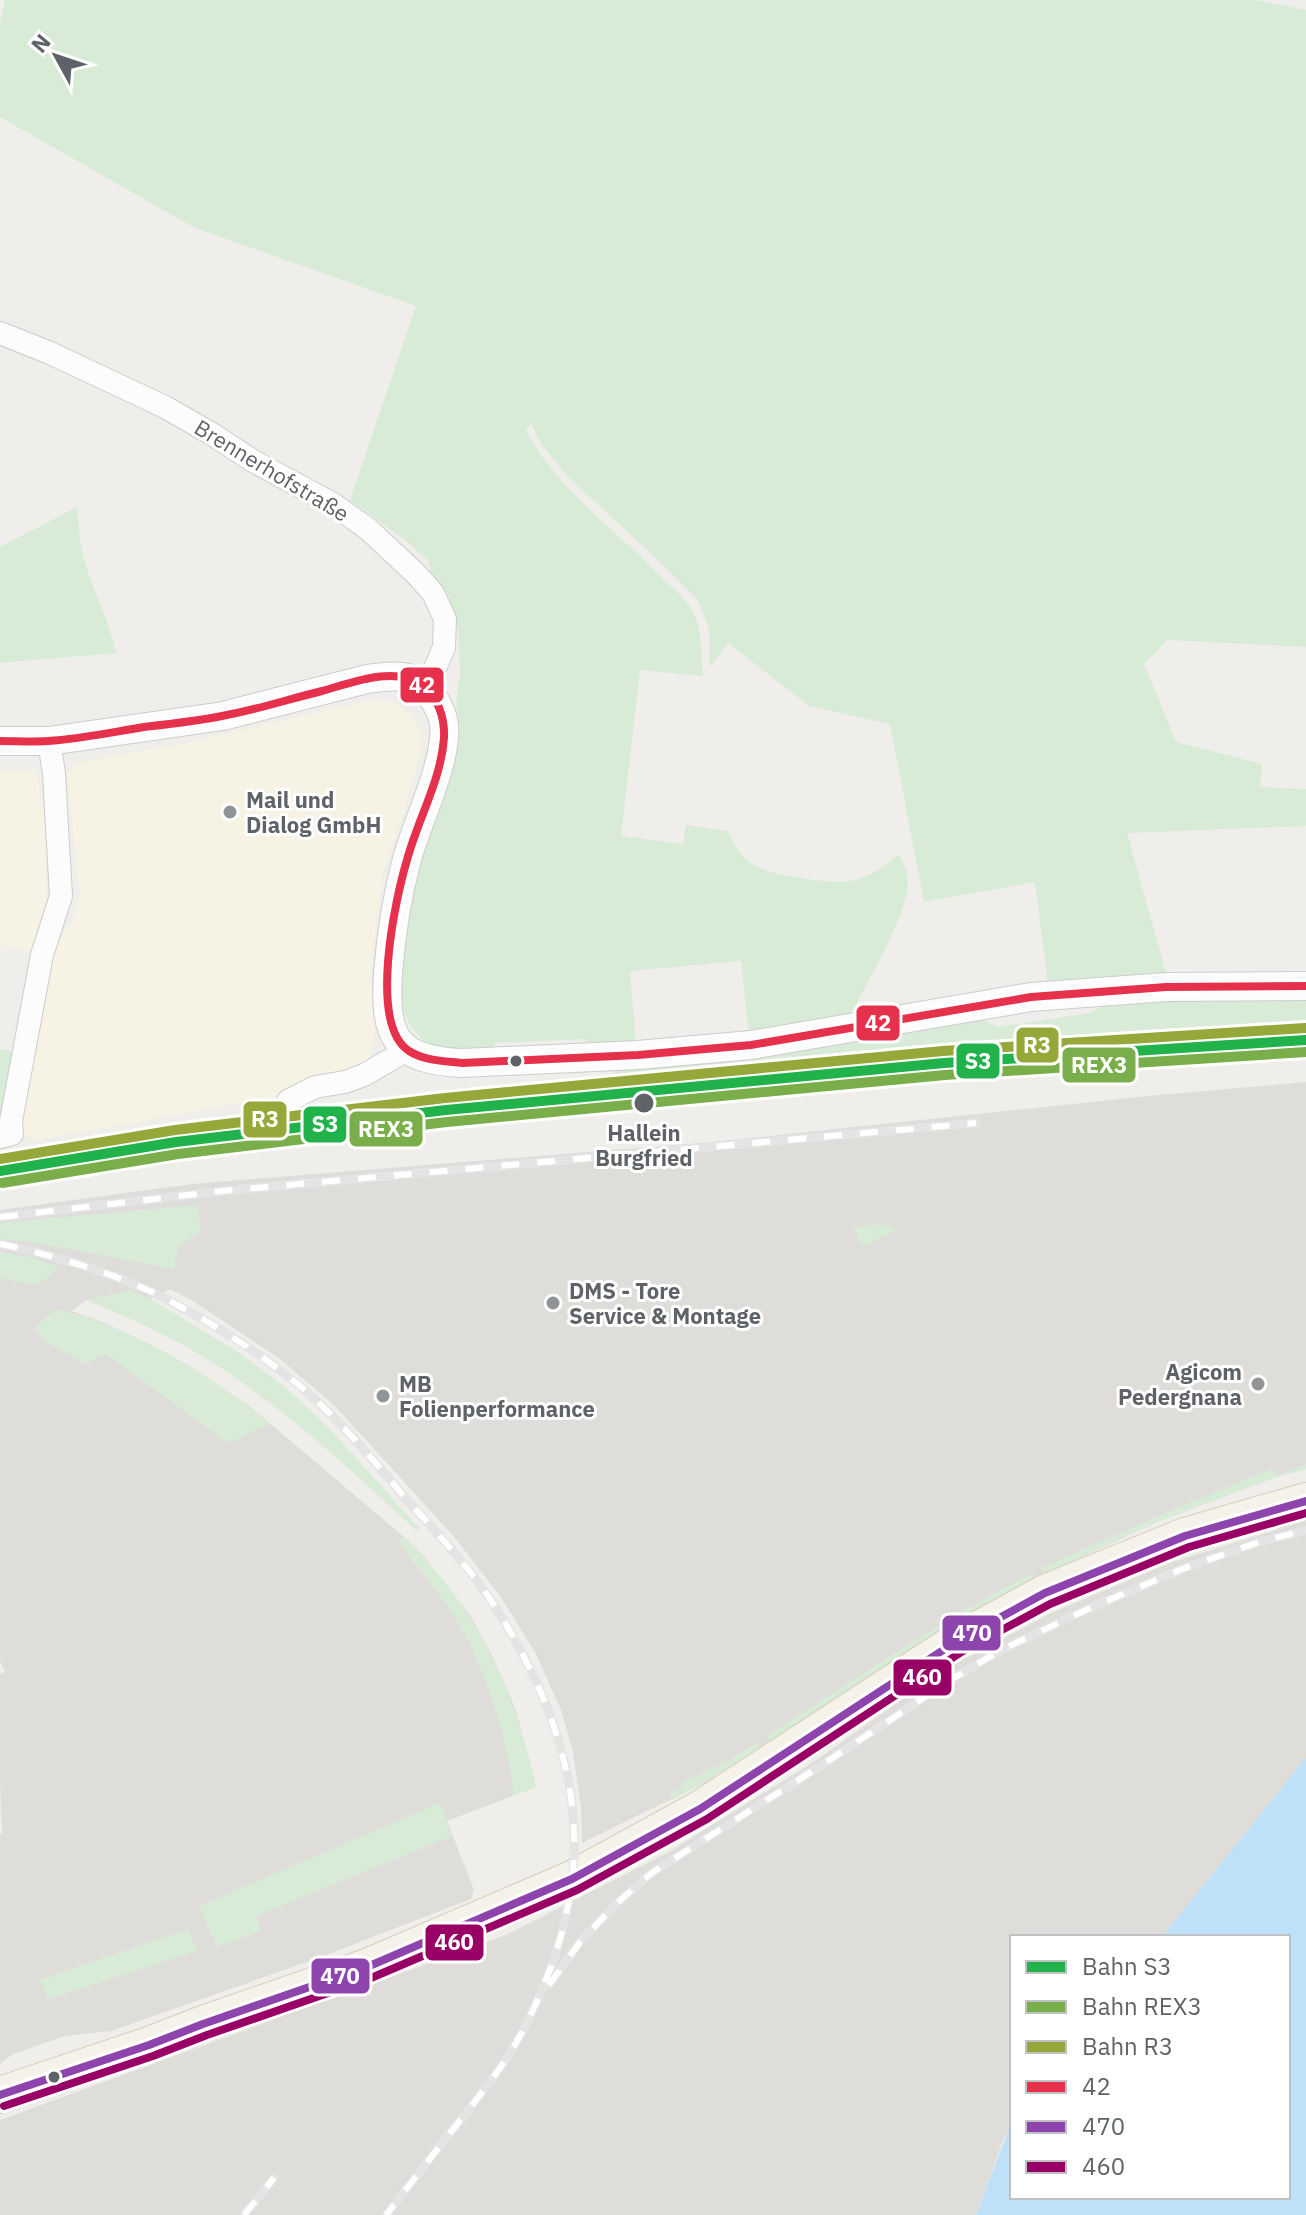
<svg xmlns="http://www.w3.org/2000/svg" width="1306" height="2215" viewBox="0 0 1306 2215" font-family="'IBM Plex Sans',sans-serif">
<rect width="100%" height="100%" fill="#efeeea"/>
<g fill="#f7f3e4">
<path d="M 376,699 L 399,704 L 417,724 L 422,746 L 404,812 L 382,875 L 369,983 L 380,996 L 370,1062 L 290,1094 L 36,1140 L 17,1132 L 50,951 L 74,920 L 80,894 L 67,774 L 77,763 L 182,744 Z"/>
<path d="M 36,769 L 46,835 L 46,927 L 36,951 L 6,947 L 0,942 L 0,772 Z"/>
</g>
<g fill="#dfddda">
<path d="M 1306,1082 L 1306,1469 L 1276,1477 L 1157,1522 L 1019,1587 L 919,1644 L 704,1783 L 582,1843 L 581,1808 L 573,1752 L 561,1710 L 535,1652 L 500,1596 L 455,1538 L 336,1407 L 280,1359 L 193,1301 L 170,1289 L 151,1299 L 131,1291 L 86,1300 L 71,1311 L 105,1323 L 172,1356 L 248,1405 L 403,1536 L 423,1555 L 471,1617 L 492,1655 L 516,1710 L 536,1787 L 447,1821 L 474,1890 L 471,1899 L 321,1957 L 111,2031 L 65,2036 L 13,2054 L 0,2064 L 0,1834 L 2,1833 L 0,1783 L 0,1674 L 5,1672 L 0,1661 L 0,1210 L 192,1184 L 712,1142 L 1148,1096 Z"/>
<path d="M 1306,1521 L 1306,1758 L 1163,1937 L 1012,1937 L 1012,2127 L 1005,2135 L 976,2215 L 0,2215 L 0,2120 L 506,1935 L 667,1853 L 812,1763 L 946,1669 L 1051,1613 L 1172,1562 Z"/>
</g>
<g fill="#d8ebd6">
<path d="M 5,0 L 1255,0 L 1306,10 L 1306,647 L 1167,640 L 1144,664 L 1176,742 L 1262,764 L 1260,787 L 1306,789 L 1306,826 L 1127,833 L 1166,973 L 1048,984 L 1035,882 L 924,902 L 890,724 L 809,706 L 728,643 L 710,667 L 709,629 L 698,600 L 641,544 L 569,478 L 541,444 L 531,423 L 526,430 C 551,483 617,531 658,574 C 669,585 685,597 692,610 C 703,630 701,654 703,676 L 640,670 L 621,836 L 683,844 L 686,825 L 728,831 C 734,846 740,856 753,865 C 765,874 836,885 850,881 C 871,876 883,868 898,854 C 904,863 908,872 908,883 C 908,912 869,979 855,1007 L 850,1014 L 749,1034 L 741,961 L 630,971 L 636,1044 L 586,1046 L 585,1039 L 494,1043 L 492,1051 L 435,1048 L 422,1039 L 412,1028 L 404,1013 L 400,990 L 401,960 L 418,852 L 457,754 L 460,728 L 456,704 L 460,673 L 458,628 L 449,596 L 431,573 L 429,561 L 405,540 L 350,500 L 416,306 L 195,228 L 0,117 L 0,25 Z"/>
<path d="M 77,507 C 79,528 80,549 87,569 C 96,597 110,624 116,653 L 0,663 L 0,547 Z"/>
<path d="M 1306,997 L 1306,1025 L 1088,1037 L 613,1076 L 614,1071 L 750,1060 L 982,1019 L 997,1027 L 1091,1013 L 1106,1004 Z"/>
<path d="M 0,1049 L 15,1052 L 6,1115 L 0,1119 Z"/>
<path d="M 197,1205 L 201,1232 L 179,1245 L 174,1269 L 31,1242 L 0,1239 L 0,1223 Z"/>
<path d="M 876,1224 L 891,1226 L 895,1231 L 863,1247 L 853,1228 Z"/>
<path d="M 0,1252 L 26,1256 L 59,1267 C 36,1292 30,1283 0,1278 Z"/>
<path d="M 131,1291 L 151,1299 L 241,1354 L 286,1388 L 329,1428 L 419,1528 L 417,1531 C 348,1468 278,1401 197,1353 C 162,1332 124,1316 86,1300 Z"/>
<path d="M 56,1309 C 130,1326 213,1375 270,1424 L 228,1443 L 106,1354 L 85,1364 L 46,1342 L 34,1328 Z"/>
<path d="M 1306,1464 L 1306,1469 L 1276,1477 L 1156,1522 L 1044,1574 L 1041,1568 L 1163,1514 L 1273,1468 L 1277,1476 Z"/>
<path d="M 403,1536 C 476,1606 515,1690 536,1787 L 514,1796 C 506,1733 487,1670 454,1616 C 438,1590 416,1568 399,1542 Z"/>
<path d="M 1030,1574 L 1034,1580 L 958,1620 L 770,1741 L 767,1736 C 853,1679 938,1623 1030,1574 Z"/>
<path d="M 756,1743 L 760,1748 L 673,1800 L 670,1793 L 683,1788 L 681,1783 L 730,1760 Z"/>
<path d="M 440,1803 L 452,1836 L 256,1916 L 261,1931 L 217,1947 L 199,1906 Z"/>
<path d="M 188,1929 L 197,1951 L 48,1999 L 40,1980 Z"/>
</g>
<path fill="#bfe0f9" d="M 1306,1758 L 1306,2215 L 976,2215 L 1008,2131 L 1012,2126 L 1012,2197 L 1288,2197 L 1288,1937 L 1162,1937 Z"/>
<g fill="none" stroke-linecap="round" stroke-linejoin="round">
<g stroke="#cbcccc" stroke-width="24">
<g id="minor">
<path d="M 0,333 L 50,353 L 165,407 L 212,434 L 253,461 L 333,504 L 368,529 L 416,574 L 433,593 L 445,619 L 444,647 L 427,688"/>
<path d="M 288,1101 L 315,1087 L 345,1082 L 364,1075 L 407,1050"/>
<path d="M 0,1137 L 12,1134 L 11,1121 L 42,955 L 61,896 L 54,774 L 49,741"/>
</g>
</g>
<g stroke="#cbcccc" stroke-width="30">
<path id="tertiary" d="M 0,741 L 49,741 L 223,716 L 367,679 C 393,675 417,672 432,696 C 437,704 443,715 444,724 C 448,761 417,822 407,859 C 397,896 391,935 388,973 C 384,1037 395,1060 462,1063 L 638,1055 L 751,1045 L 1031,997 L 1166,987 L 1306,986"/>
</g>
<g stroke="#d7ceb8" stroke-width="38">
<path id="primary" d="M 0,2095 L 149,2045 L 203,2024 L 367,1967 L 572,1879 L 700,1809 L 957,1641 L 1045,1593 L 1185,1536 L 1306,1501"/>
</g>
<use href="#minor" stroke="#fdfcfc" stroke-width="22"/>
<use href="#tertiary" stroke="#fdfcfc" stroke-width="28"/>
<use href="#primary" stroke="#f4f2e9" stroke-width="36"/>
<g stroke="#e4e4e4" stroke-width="9">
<g id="rail">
<path d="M 0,1217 L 222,1191 L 976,1123"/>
<path d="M 0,1244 C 53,1255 121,1275 168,1300 C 214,1324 260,1353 300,1386 C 340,1420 374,1461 408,1501 C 437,1533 468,1566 492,1602 C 549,1690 589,1794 569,1900 C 561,1946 542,1995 520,2036 C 504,2065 483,2091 463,2117 C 437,2149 412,2182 386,2215"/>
<path d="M 549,1985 L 580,1942 L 617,1903 L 653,1872 L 819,1767 L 952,1679 L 1001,1650 L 1090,1608 L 1182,1569 L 1256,1543 L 1306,1530"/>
<path d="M 244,2215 L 274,2178"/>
</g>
</g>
<use href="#rail" stroke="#fff" stroke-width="6" stroke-dasharray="18" stroke-linecap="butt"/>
<g stroke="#fff" stroke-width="14">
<path id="bus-1" d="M 0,741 C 16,741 32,742 48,741 C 80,739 113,732 144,727 C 170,724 197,721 222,716 C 256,710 289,699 322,691 C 351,683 394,665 422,685 C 438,696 445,719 444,738 C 441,780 418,819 407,860 C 395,900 368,1024 409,1051 C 425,1061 444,1061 462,1063 L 638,1055 L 751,1045 L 1031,997 L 1166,987 L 1306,986"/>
</g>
<g stroke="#fff" stroke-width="14">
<path id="bus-2" d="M 0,2095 L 149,2045 L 203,2024 L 367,1967 L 572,1879 L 700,1809 L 957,1641 L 1045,1593 L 1185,1536 L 1306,1501"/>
</g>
<g stroke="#fff" stroke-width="14">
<path id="bus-3" d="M 4,2106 L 153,2056 L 207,2035 L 371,1978 L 577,1890 L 707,1819 L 963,1651 L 1050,1604 L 1189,1547 L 1306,1513"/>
</g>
<use href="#bus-1" stroke="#e5314c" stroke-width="8"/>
<use href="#bus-2" stroke="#8e44ad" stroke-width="8"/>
<use href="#bus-3" stroke="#906" stroke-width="8"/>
<g stroke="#fff" stroke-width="16">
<path id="rail-1" d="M 0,1171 L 176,1142 L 446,1110 L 944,1063 L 1306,1040"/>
</g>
<g stroke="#fff" stroke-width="16">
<path id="rail-2" d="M 2,1183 L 178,1154 L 447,1122 L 945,1075 L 1306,1052"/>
</g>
<g stroke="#fff" stroke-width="16">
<path id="rail-3" d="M 0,1159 L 175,1130 L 445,1098 L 943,1051 L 1305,1028"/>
</g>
<use href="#rail-1" stroke="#22b24c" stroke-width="10"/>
<use href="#rail-2" stroke="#79ae4a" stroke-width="10"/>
<use href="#rail-3" stroke="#96a83a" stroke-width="10"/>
</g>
<g fill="#919496" stroke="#fff" stroke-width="3">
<circle cx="230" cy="812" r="8"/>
<circle cx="553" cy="1303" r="8"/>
<circle cx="1258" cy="1384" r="8"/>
<circle cx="383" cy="1396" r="8"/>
</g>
<g fill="#5f6368" stroke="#fff" stroke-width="3">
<circle cx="516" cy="1061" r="7"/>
<circle cx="644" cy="1103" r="11"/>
<circle cx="54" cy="2077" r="7"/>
</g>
<g text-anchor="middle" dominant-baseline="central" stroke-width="6" stroke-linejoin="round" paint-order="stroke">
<g font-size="22" fill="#5f6368" stroke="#fff">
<text transform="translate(272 470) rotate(31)">Brennerhofstraße</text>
</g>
<g font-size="22" font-weight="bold" fill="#5f6368" stroke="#fff" text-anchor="start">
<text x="246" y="799">Mail und<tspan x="246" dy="25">Dialog GmbH</tspan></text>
<text x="569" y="1290">DMS - Tore<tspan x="569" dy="25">Service &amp; Montage</tspan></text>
<text x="1242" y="1371" text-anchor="end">Agicom<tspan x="1242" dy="25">Pedergnana</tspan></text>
<text x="399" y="1383">MB<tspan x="399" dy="25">Folienperformance</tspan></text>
</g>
<g font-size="22" font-weight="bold" fill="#5f6368" stroke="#fff">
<text x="644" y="1132">Hallein<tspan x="644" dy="25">Burgfried</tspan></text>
</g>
</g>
<g stroke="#fff" stroke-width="3">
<rect x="399" y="666" width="46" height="38" rx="8" fill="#e5314c"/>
<rect x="855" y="1004" width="46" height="38" rx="8" fill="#e5314c"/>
<rect x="1015" y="1026" width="45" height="38" rx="8" fill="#96a83a"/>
<rect x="955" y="1042" width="46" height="38" rx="8" fill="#22b24c"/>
<rect x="1061" y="1046" width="76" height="38" rx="8" fill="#79ae4a"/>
<rect x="242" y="1100" width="46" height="39" rx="8" fill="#96a83a"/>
<rect x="302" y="1105" width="46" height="39" rx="8" fill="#22b24c"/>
<rect x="348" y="1110" width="76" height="38" rx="8" fill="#79ae4a"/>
<rect x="941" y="1614" width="61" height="38" rx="8" fill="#8e44ad"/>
<rect x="892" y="1658" width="61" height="39" rx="8" fill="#906"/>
<rect x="424" y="1923" width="61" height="39" rx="8" fill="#906"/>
<rect x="310" y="1957" width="61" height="38" rx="8" fill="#8e44ad"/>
</g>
<g font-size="22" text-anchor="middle" font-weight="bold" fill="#fff">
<text x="422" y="693">42</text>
<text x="878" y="1031">42</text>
<text x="1037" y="1053">R3</text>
<text x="978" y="1069">S3</text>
<text x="1099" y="1073">REX3</text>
<text x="265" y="1127">R3</text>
<text x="325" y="1132">S3</text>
<text x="386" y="1137">REX3</text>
<text x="972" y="1641">470</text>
<text x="922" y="1685">460</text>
<text x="454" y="1950">460</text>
<text x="340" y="1984">470</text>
</g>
<rect x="1010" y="1935" width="280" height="264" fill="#ffffff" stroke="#bfc1c3" stroke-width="2"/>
<rect x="1026" y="1961" width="40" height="12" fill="#22b24c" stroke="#bfc1c3" stroke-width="2"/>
<text x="1082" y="1975" font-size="24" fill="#5f6368">Bahn S3</text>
<rect x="1026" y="2001" width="40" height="12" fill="#79ae4a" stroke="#bfc1c3" stroke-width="2"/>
<text x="1082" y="2015" font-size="24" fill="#5f6368">Bahn REX3</text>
<rect x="1026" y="2041" width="40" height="12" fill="#96a83a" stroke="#bfc1c3" stroke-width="2"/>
<text x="1082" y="2055" font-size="24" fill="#5f6368">Bahn R3</text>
<rect x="1026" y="2081" width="40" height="12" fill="#e5314c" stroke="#bfc1c3" stroke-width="2"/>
<text x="1082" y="2095" font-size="24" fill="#5f6368">42</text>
<rect x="1026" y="2121" width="40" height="12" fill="#8e44ad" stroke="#bfc1c3" stroke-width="2"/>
<text x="1082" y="2135" font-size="24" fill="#5f6368">470</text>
<rect x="1026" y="2161" width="40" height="12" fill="#990066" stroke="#bfc1c3" stroke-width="2"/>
<text x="1082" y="2175" font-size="24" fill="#5f6368">460</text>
<g transform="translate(56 56) rotate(310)" stroke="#ffffff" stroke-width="6" paint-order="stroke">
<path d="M0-6L14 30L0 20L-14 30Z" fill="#5f6368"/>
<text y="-12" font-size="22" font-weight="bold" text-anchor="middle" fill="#5f6368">N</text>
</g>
</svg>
